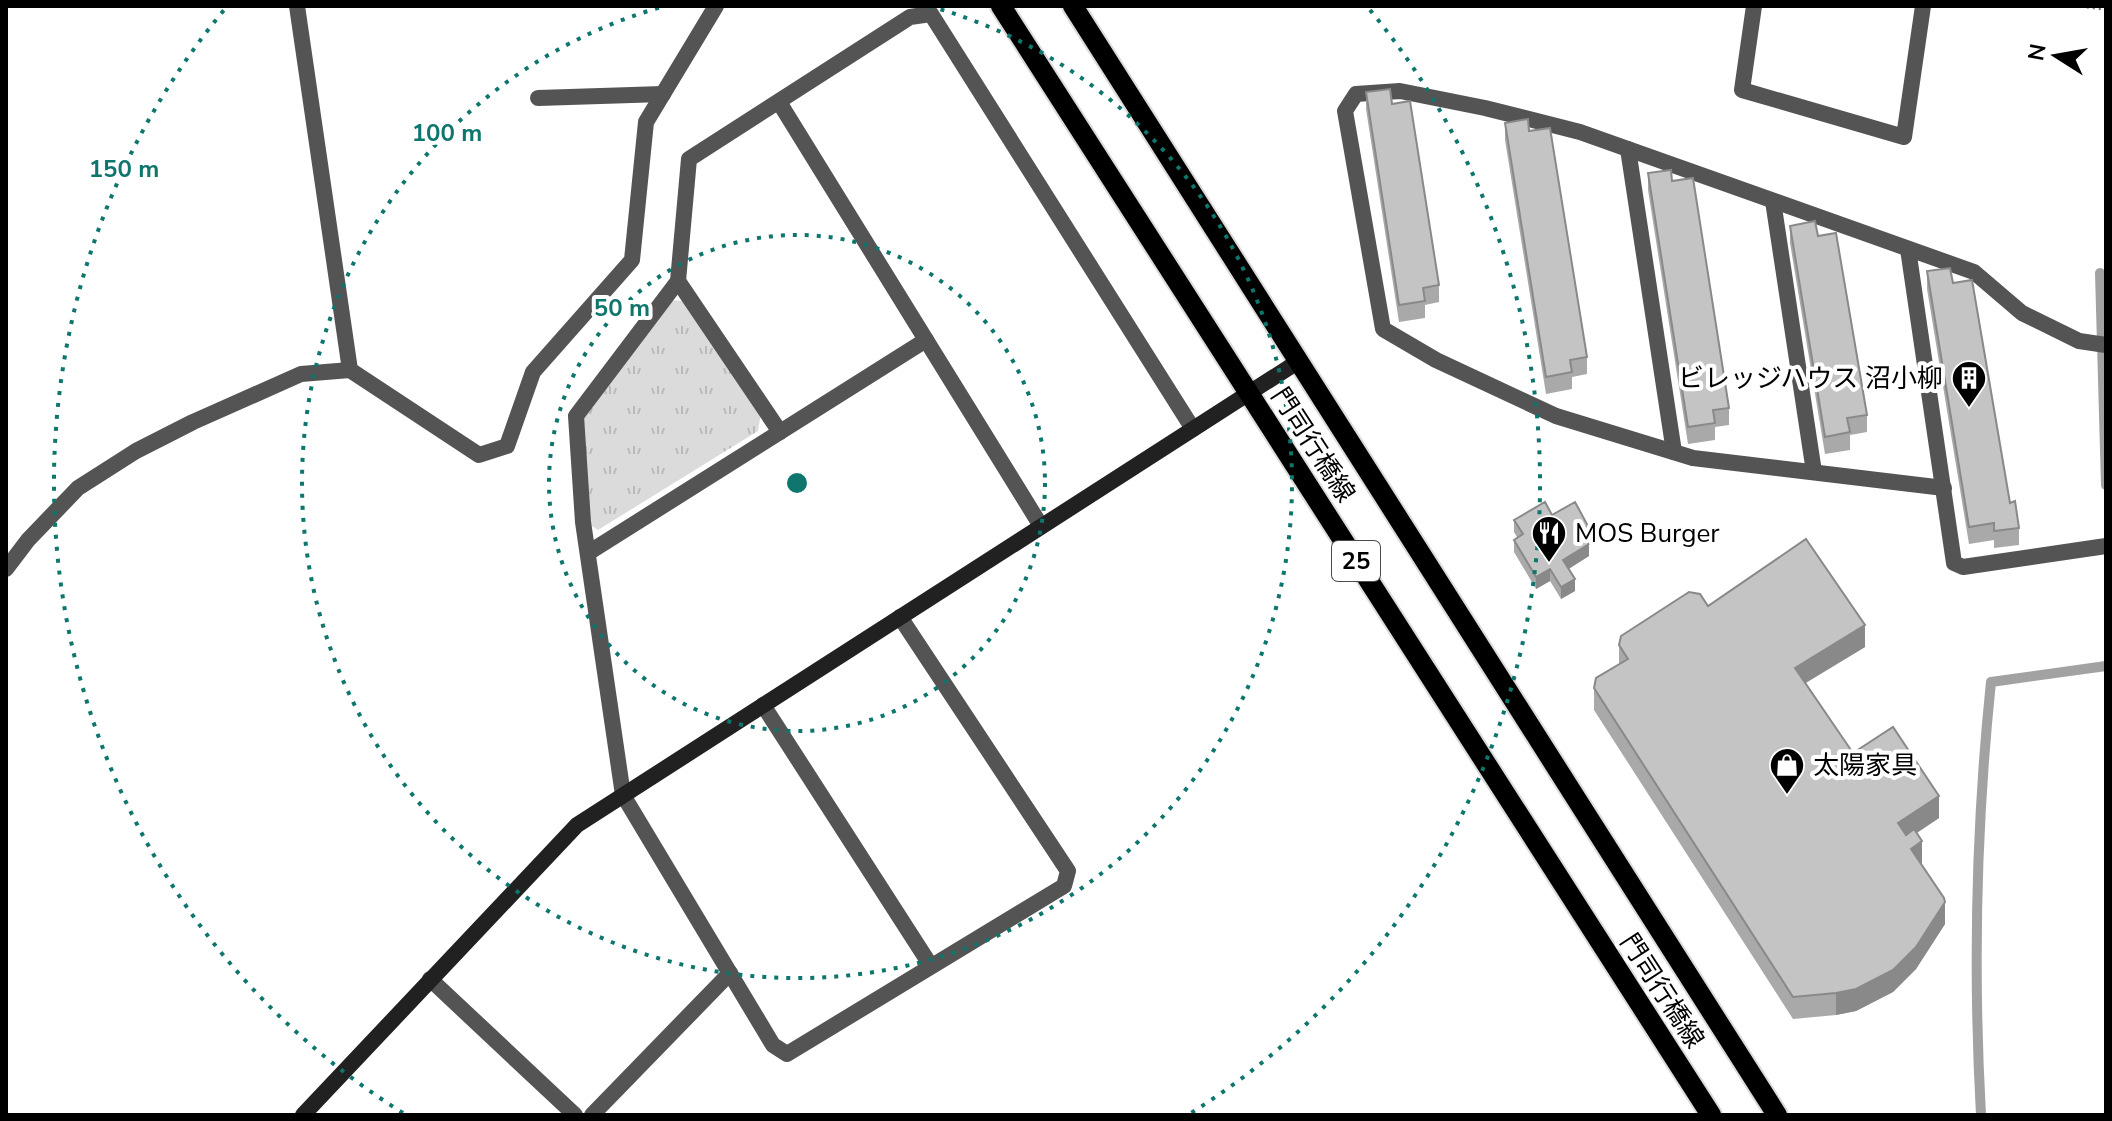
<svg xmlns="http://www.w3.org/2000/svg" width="2112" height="1121" viewBox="0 0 2112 1121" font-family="'Nunito Sans','Noto Sans JP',sans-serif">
<defs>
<pattern id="park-tufts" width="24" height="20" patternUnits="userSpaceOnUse" patternTransform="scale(2)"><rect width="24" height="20" fill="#dbdbdb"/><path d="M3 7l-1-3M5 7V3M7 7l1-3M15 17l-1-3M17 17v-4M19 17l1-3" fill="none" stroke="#bababa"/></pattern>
</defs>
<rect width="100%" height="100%" fill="#fff"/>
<path fill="url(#park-tufts)" d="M 668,300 L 684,301 L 761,413 L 758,431 L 598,530 L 589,524 L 580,417 Z"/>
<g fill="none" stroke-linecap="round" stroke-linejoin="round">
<g stroke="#a2a2a2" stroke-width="10">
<path d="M 2100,273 L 2106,485"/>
<path d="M 1981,1115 C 1973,971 1976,826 1991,682 L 2106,666"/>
</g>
<g stroke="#dbdbdb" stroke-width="24">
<g id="primary">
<path d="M 1001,6 L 1711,1115"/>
<path d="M 1073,6 L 1777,1115"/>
</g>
</g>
<path stroke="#767676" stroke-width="5" stroke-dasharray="2 4" stroke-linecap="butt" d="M 2087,6 L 2103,8"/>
<g stroke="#545454" stroke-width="16">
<path d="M 297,6 L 350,370 L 479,455 L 507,446 L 533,372 L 632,260 L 646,122 L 716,6"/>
<path d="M 1754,6 L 1742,90 L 1904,137 L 1923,6"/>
<path d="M 538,98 L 663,94"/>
<path d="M 779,102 L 1041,526"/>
<path d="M 1628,149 L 1674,452"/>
<path d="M 1773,201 L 1814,472"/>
<path d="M 1908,249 L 1954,563 L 1963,567 L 2106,546"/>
<path d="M 678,281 L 780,432"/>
<path d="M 1944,488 L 1693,458 L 1556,416 L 1436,360 L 1383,329 L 1345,111 L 1356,94 L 1400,91 L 1485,108 L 1580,132 L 1974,272 L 2022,313 L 2079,341 L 2106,345"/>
<path d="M 588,553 L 926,340"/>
<path d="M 6,569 L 28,540 L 78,488 L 136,451 L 193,422 L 301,374 L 350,370"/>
<path d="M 900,617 L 1068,871 L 1064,886 L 787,1054 L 773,1045 L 623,795 L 583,522 L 576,416 L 678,281 L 689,159 L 910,17 L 931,14 L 1193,429"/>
<path d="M 763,705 L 931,966"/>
<path d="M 430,979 L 575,1115"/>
<path d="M 592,1115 L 730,973"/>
</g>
<path stroke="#212121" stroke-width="16" d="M 303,1115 L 577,825 L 1299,361"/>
<use href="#primary" stroke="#000" stroke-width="20"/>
</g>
<g fill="#a9a9a9">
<path d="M 1366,92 L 1392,104 L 1439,285 L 1439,302 L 1425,305 L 1425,318 L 1399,322 L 1366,109 Z"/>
<path d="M 1505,123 L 1529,131 L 1587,357 L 1587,374 L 1572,377 L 1572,389 L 1546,394 L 1505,140 Z"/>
<path d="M 1648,173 L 1672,181 L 1729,408 L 1729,425 L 1715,427 L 1715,440 L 1688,444 L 1648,190 Z"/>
<path d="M 1790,226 L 1818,236 L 1867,415 L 1867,432 L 1850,435 L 1850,450 L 1825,454 L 1790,243 Z"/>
<path d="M 1927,271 L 1953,283 L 2010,503 L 2019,528 L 2019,545 L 1994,548 L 1994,540 L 1969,544 L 1927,289 Z"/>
<path d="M 1552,515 L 1588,538 L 1587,539 L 1589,556 L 1569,569 L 1575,591 L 1561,599 L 1550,581 L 1536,589 L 1514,552 L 1514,540 L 1517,537 L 1514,532 L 1514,520 Z"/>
<path d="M 1708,606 L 1865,647 L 1806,683 L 1853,753 L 1939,818 L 1917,833 L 1922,863 L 1921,864 L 1945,924 L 1916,969 L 1893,992 L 1856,1011 L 1836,1015 L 1793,1019 L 1594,710 L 1594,688 L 1619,664 L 1619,645 Z"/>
</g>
<g fill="#898989">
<path d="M 1588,526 L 1588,538 L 1581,542 L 1581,530 Z"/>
<path d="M 1589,544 L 1589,556 L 1563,572 L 1563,560 Z"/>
<path d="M 1550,569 L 1550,581 L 1536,589 L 1536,577 Z"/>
<path d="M 1575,579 L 1575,591 L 1561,599 L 1561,587 Z"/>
<path d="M 1865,625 L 1865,647 L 1795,689 L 1795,668 Z"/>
<path d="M 1939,796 L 1939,818 L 1898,845 L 1898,823 Z"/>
<path d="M 1922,841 L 1922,863 L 1911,871 L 1911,849 Z"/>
<path d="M 1945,902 L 1945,924 L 1916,969 L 1893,992 L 1856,1011 L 1836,1015 L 1836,993 Z"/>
</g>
<g fill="#c4c4c4" stroke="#898989" stroke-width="2">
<path d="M 1390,89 L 1392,104 L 1410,101 L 1439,285 L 1423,288 L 1425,301 L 1399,305 L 1366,92 Z"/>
<path d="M 1528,119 L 1529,131 L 1550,128 L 1587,357 L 1570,360 L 1572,372 L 1546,377 L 1505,123 Z"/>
<path d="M 1671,170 L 1672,181 L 1693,178 L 1729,408 L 1713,410 L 1715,423 L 1688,427 L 1648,173 Z"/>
<path d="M 1815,221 L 1818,236 L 1836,233 L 1867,415 L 1847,418 L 1850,432 L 1825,437 L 1790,226 Z"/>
<path d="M 1950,268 L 1953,283 L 1972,280 L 2010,503 L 2015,501 L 2019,528 L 1994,531 L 1994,523 L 1969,527 L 1927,271 Z"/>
<path d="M 1545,502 L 1552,515 L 1575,502 L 1588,526 L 1581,530 L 1589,544 L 1563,560 L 1575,579 L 1561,587 L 1550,569 L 1536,577 L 1514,540 L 1523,534 L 1514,520 Z"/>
<path d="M 1806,539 L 1865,625 L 1795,668 L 1853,753 L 1893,727 L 1939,796 L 1898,823 L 1906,835 L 1914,829 L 1922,841 L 1911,849 L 1944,898 L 1945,902 L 1916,947 L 1893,970 L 1856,989 L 1836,993 L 1793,997 L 1594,688 L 1596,678 L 1628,659 L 1619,645 L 1621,636 L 1689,592 L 1700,594 L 1708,606 Z"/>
</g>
<g fill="none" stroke="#0f766e" stroke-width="4" stroke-dasharray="4 8">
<circle cx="797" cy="483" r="248"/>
<path d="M929 6A495 495 0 1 1 665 6"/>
<path d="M403 1113A743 743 0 0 1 224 10M1370 10A743 743 0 0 1 1191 1113"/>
</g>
<defs>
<g id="building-pin" transform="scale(1.8)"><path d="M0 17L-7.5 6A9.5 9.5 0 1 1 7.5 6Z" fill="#000" stroke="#fff"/><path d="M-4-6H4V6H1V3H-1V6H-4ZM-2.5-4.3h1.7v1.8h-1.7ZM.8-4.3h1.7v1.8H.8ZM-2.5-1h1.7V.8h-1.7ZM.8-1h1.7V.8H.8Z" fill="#fff"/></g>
<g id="restaurant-pin" transform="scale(1.8)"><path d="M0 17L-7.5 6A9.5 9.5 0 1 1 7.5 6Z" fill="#000" stroke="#fff"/><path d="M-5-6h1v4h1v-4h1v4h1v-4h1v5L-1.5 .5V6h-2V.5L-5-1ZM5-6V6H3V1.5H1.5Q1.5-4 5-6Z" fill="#fff"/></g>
<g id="shop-pin" transform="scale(1.8)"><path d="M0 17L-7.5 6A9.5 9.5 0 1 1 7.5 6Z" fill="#000" stroke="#fff"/><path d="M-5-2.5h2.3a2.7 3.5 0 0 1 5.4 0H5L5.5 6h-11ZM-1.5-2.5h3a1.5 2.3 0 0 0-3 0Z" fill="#fff"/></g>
</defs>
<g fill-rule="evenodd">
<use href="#building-pin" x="1969" y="378"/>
<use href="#restaurant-pin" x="1549" y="533"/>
<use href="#shop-pin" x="1787" y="765"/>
</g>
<g text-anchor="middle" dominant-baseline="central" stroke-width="8" stroke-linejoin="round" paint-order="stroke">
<rect fill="#fff" stroke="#4c4c4c" stroke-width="2" x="1332" y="541" width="48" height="40" rx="6"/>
<g font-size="24" font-weight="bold" fill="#000">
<text x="1356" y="561">25</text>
</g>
<g font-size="26" fill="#000" stroke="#fff" text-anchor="start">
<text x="1943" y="378" text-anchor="end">ビレッジハウス 沼小柳</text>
<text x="1575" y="533">MOS Burger</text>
<text x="1813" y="765">太陽家具</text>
</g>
<g font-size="26" fill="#000" stroke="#fff">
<text transform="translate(1313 445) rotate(57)">門司行橋線</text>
<text transform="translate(1662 991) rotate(57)">門司行橋線</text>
</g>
</g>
<circle cx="797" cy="483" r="12" fill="#0f766e" stroke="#fff" stroke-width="4"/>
<g font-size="24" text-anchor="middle" font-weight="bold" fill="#0f766e" stroke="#fff" stroke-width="8" stroke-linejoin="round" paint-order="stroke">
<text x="447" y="141">100 m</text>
<text x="124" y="177">150 m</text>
<text x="622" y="316">50 m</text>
</g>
<rect width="2112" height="1121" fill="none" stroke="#000000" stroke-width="16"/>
<g transform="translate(2056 56) rotate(281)" stroke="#ffffff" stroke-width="6" paint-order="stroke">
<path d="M0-6L14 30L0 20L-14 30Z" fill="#000000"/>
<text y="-12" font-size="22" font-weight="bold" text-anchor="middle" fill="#000000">N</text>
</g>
</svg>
